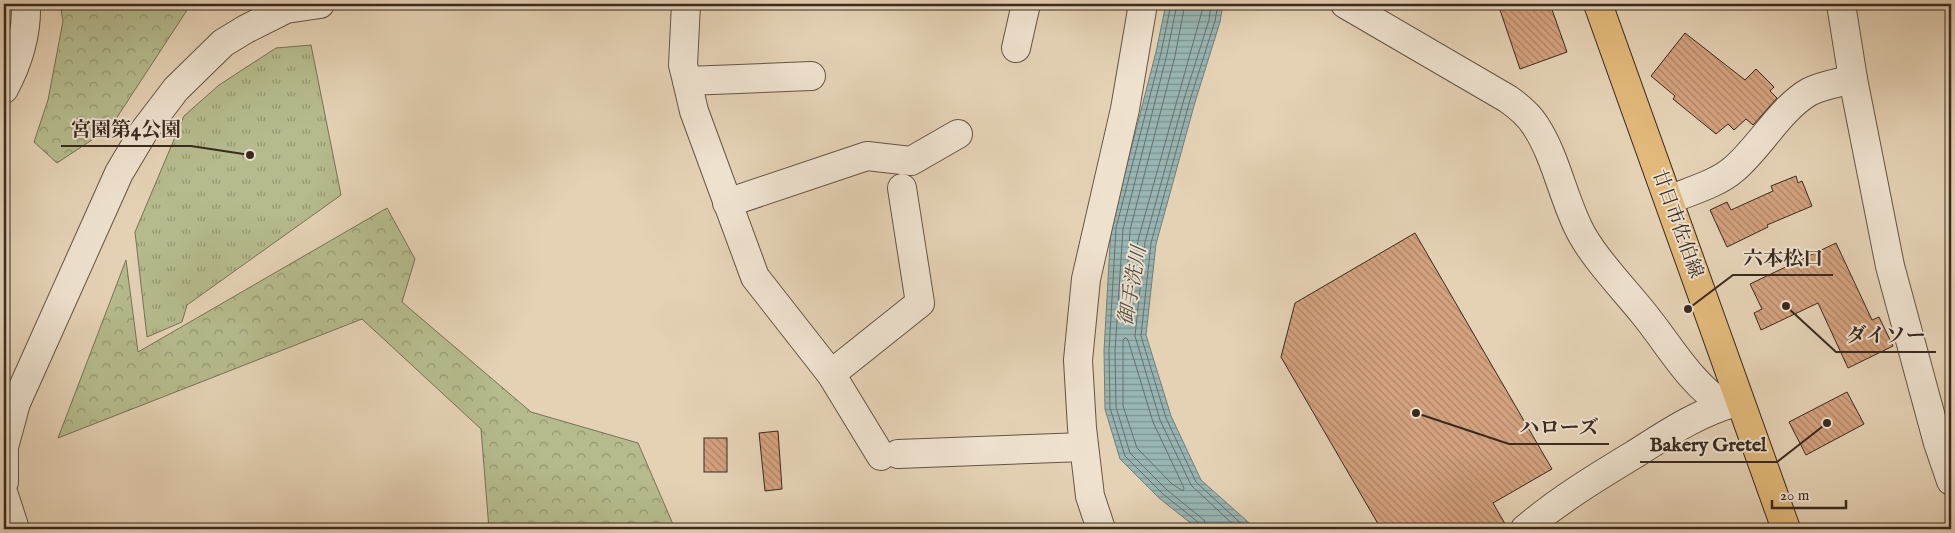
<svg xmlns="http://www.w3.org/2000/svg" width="1955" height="533" viewBox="0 0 1955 533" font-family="'IM FELL English','Noto Serif JP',serif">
<defs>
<pattern id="forest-crowns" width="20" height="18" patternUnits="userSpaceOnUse" patternTransform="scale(1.25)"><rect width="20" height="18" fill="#b5bb8d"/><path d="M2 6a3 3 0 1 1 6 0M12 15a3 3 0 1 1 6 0" fill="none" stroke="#949873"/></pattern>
<pattern id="park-tufts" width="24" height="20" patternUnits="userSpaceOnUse" patternTransform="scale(1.25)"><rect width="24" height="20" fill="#b5bb8d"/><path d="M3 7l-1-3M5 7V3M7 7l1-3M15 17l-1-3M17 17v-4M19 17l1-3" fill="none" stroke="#949873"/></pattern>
<pattern id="water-rules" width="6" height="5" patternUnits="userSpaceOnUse" patternTransform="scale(1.25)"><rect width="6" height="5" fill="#98b6b4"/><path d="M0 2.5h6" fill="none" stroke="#7d9492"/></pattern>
<pattern id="building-back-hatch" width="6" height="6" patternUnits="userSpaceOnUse" patternTransform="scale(1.25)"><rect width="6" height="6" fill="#d4a27e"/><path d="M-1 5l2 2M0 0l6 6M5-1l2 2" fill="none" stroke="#ad8467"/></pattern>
</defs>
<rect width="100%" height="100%" fill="#e5d2b5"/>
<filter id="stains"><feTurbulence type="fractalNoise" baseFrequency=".004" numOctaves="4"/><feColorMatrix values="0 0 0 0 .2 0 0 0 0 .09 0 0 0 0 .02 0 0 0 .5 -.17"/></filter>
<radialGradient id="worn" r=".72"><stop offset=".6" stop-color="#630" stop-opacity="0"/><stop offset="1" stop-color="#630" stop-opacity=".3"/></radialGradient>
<g fill="url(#forest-crowns)" stroke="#777256">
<path d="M 60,4 L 191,4 L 110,128 L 57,163 L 34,142 L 48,100 L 63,21 Z"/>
<path d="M 387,208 L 415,259 L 402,302 L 531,412 L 638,443 L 675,529 L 489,529 L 481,429 L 362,319 L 58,438 L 126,260 L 138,352 Z"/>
</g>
<path fill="url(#park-tufts)" stroke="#777256" d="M 311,45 L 341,195 L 187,305 L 182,322 L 147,337 L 135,232 L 184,116 L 219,85 L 276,48 Z"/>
<path fill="url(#water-rules)" stroke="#727e79" d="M 1166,4 L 1223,4 L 1220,22 L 1195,102 L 1156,244 L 1146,335 L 1171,416 L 1201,480 L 1256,529 L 1198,529 L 1159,498 L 1120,459 L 1105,409 L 1104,351 L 1111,227 L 1156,52 Z"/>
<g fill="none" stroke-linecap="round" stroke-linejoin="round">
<g stroke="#68706a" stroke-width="1">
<path d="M 1171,4 L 1161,53 L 1116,228 L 1109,351 L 1110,408 L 1125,456 L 1163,494 L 1199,523 L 1201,529"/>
<path d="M 1177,4 L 1167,54 L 1123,229 L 1115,351 L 1116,407 L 1130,453 L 1167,490 L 1204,520 L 1207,529"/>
<path d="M 1185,4 L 1175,56 L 1130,230 L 1125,312 L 1127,315 L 1130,313 L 1138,240 L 1204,4"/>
<path d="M 1211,4 L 1209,20 L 1184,99 L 1145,242 L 1135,336 L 1160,420 L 1191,485 L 1238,529"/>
<path d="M 1218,4 L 1215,21 L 1190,100 L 1151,243 L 1141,336 L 1166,418 L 1196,482 L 1247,529"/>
<path d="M 1126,338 L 1128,340 L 1153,422 L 1184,488 L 1183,491 L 1172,484 L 1137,448 L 1123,406 L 1123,340 Z"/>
</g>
</g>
<g fill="url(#building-back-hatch)" stroke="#392a20">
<path d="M 1498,4 L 1550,4 L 1567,52 L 1520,69 Z"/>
<path d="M 1685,33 L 1745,80 L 1756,69 L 1774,87 L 1770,91 L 1777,98 L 1753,125 L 1746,119 L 1734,130 L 1728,124 L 1716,134 L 1673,99 L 1675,96 L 1651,76 Z"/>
<path d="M 1796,176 L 1798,183 L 1802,181 L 1812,206 L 1767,225 L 1768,227 L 1727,247 L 1710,210 L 1727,202 L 1731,210 L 1773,191 L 1771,186 Z"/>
<path d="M 1415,233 L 1552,469 L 1493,503 L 1508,529 L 1381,529 L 1281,357 L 1295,303 Z"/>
<path d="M 1836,243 L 1872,320 L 1879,317 L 1893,346 L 1848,368 L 1818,303 L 1761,330 L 1754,313 L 1762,309 L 1750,284 Z"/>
<path d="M 1847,392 L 1864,424 L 1806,455 L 1789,422 Z"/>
<path d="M 778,431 L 782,489 L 765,491 L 759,433 Z"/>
<rect x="704" y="438" width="23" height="34"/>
</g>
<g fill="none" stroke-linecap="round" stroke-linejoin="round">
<g stroke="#645445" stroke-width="30">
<g id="minor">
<path d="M 686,4 L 683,65 L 687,81 L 694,111 L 755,277 L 831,374 L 881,456"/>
<path d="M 1345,4 L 1508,99 C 1518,106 1528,114 1535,125 C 1555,155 1562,194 1578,227 C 1591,255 1624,289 1644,314 C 1670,346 1689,382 1724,405"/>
<path d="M 1841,4 L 1853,79 L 1890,266 L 1938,443 L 1951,481"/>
<path d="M 1016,48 L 1026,4"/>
<path d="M 687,81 L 811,76"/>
<path d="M 4,89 C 18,63 27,33 26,4"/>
<path d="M 1669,200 C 1690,191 1717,184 1734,169 C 1760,147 1780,109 1809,92 C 1822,85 1839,83 1853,79"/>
<path d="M 727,203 L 867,156 L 911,161 L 958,134"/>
<path d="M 831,374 L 920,303 L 902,188"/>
<path d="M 898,454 L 1084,447"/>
<path d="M 4,482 L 4,447 L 16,403 L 119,173 L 144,131 L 176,89 L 223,43 L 246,29 L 286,9 L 320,4"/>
<path d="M 4,495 L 15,529"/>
<path d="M 1101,529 L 1090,496 L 1082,428 L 1078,360 L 1086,279 L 1125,109 L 1143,4"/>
<path d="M 1525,529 C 1559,500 1597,477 1635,454 C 1668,433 1699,412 1737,402"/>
</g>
</g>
<g stroke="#392a20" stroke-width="30">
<path id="major" d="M 1598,4 L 1786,529"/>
</g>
<use href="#minor" stroke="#eee2cf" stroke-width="28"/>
<use href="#major" stroke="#e2b97a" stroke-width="28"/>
</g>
<g text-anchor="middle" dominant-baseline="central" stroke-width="4" stroke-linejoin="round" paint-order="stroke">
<g font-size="19" fill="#392a20" stroke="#eee2cf">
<text transform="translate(1677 224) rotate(70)">廿日市佐伯線</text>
</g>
<g font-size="20" font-style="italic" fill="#514d45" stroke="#eee2cf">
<text transform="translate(1133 286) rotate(-80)">御手洗川</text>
</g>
</g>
<path fill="none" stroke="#392a20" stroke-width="2" d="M250 155L191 146H61M1688 309L1733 275H1833M1786 306L1836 352H1936M1416 413L1509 444H1609M1827 423L1777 462H1640"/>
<g fill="#392a20" stroke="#eee2cf" stroke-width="2">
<circle cx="250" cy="155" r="5"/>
<circle cx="1688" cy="309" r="5"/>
<circle cx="1786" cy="306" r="5"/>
<circle cx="1416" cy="413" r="5"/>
<circle cx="1827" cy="423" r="5"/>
</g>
<g font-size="20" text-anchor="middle" font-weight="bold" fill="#392a20" stroke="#eee2cf" stroke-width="4" stroke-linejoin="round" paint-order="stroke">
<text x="126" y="136">宮園第4公園</text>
<text x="1783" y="265">六本松口</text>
<text x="1886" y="342">ダイソー</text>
<text x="1559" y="434">ハローズ</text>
<text x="1708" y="451">Bakery Gretel</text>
</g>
<rect width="1955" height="533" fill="none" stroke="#e5d2b5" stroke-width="20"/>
<rect x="5" y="5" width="1945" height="523" fill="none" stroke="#392a20" stroke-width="2.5"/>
<rect x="10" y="10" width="1935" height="513" fill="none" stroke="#392a20"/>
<path d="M1772 500v8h74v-8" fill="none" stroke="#392a20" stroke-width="2.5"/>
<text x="1780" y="500" font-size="15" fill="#392a20" stroke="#eee2cf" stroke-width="4" paint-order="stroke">20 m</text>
<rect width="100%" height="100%" filter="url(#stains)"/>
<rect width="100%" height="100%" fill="url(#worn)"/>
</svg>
